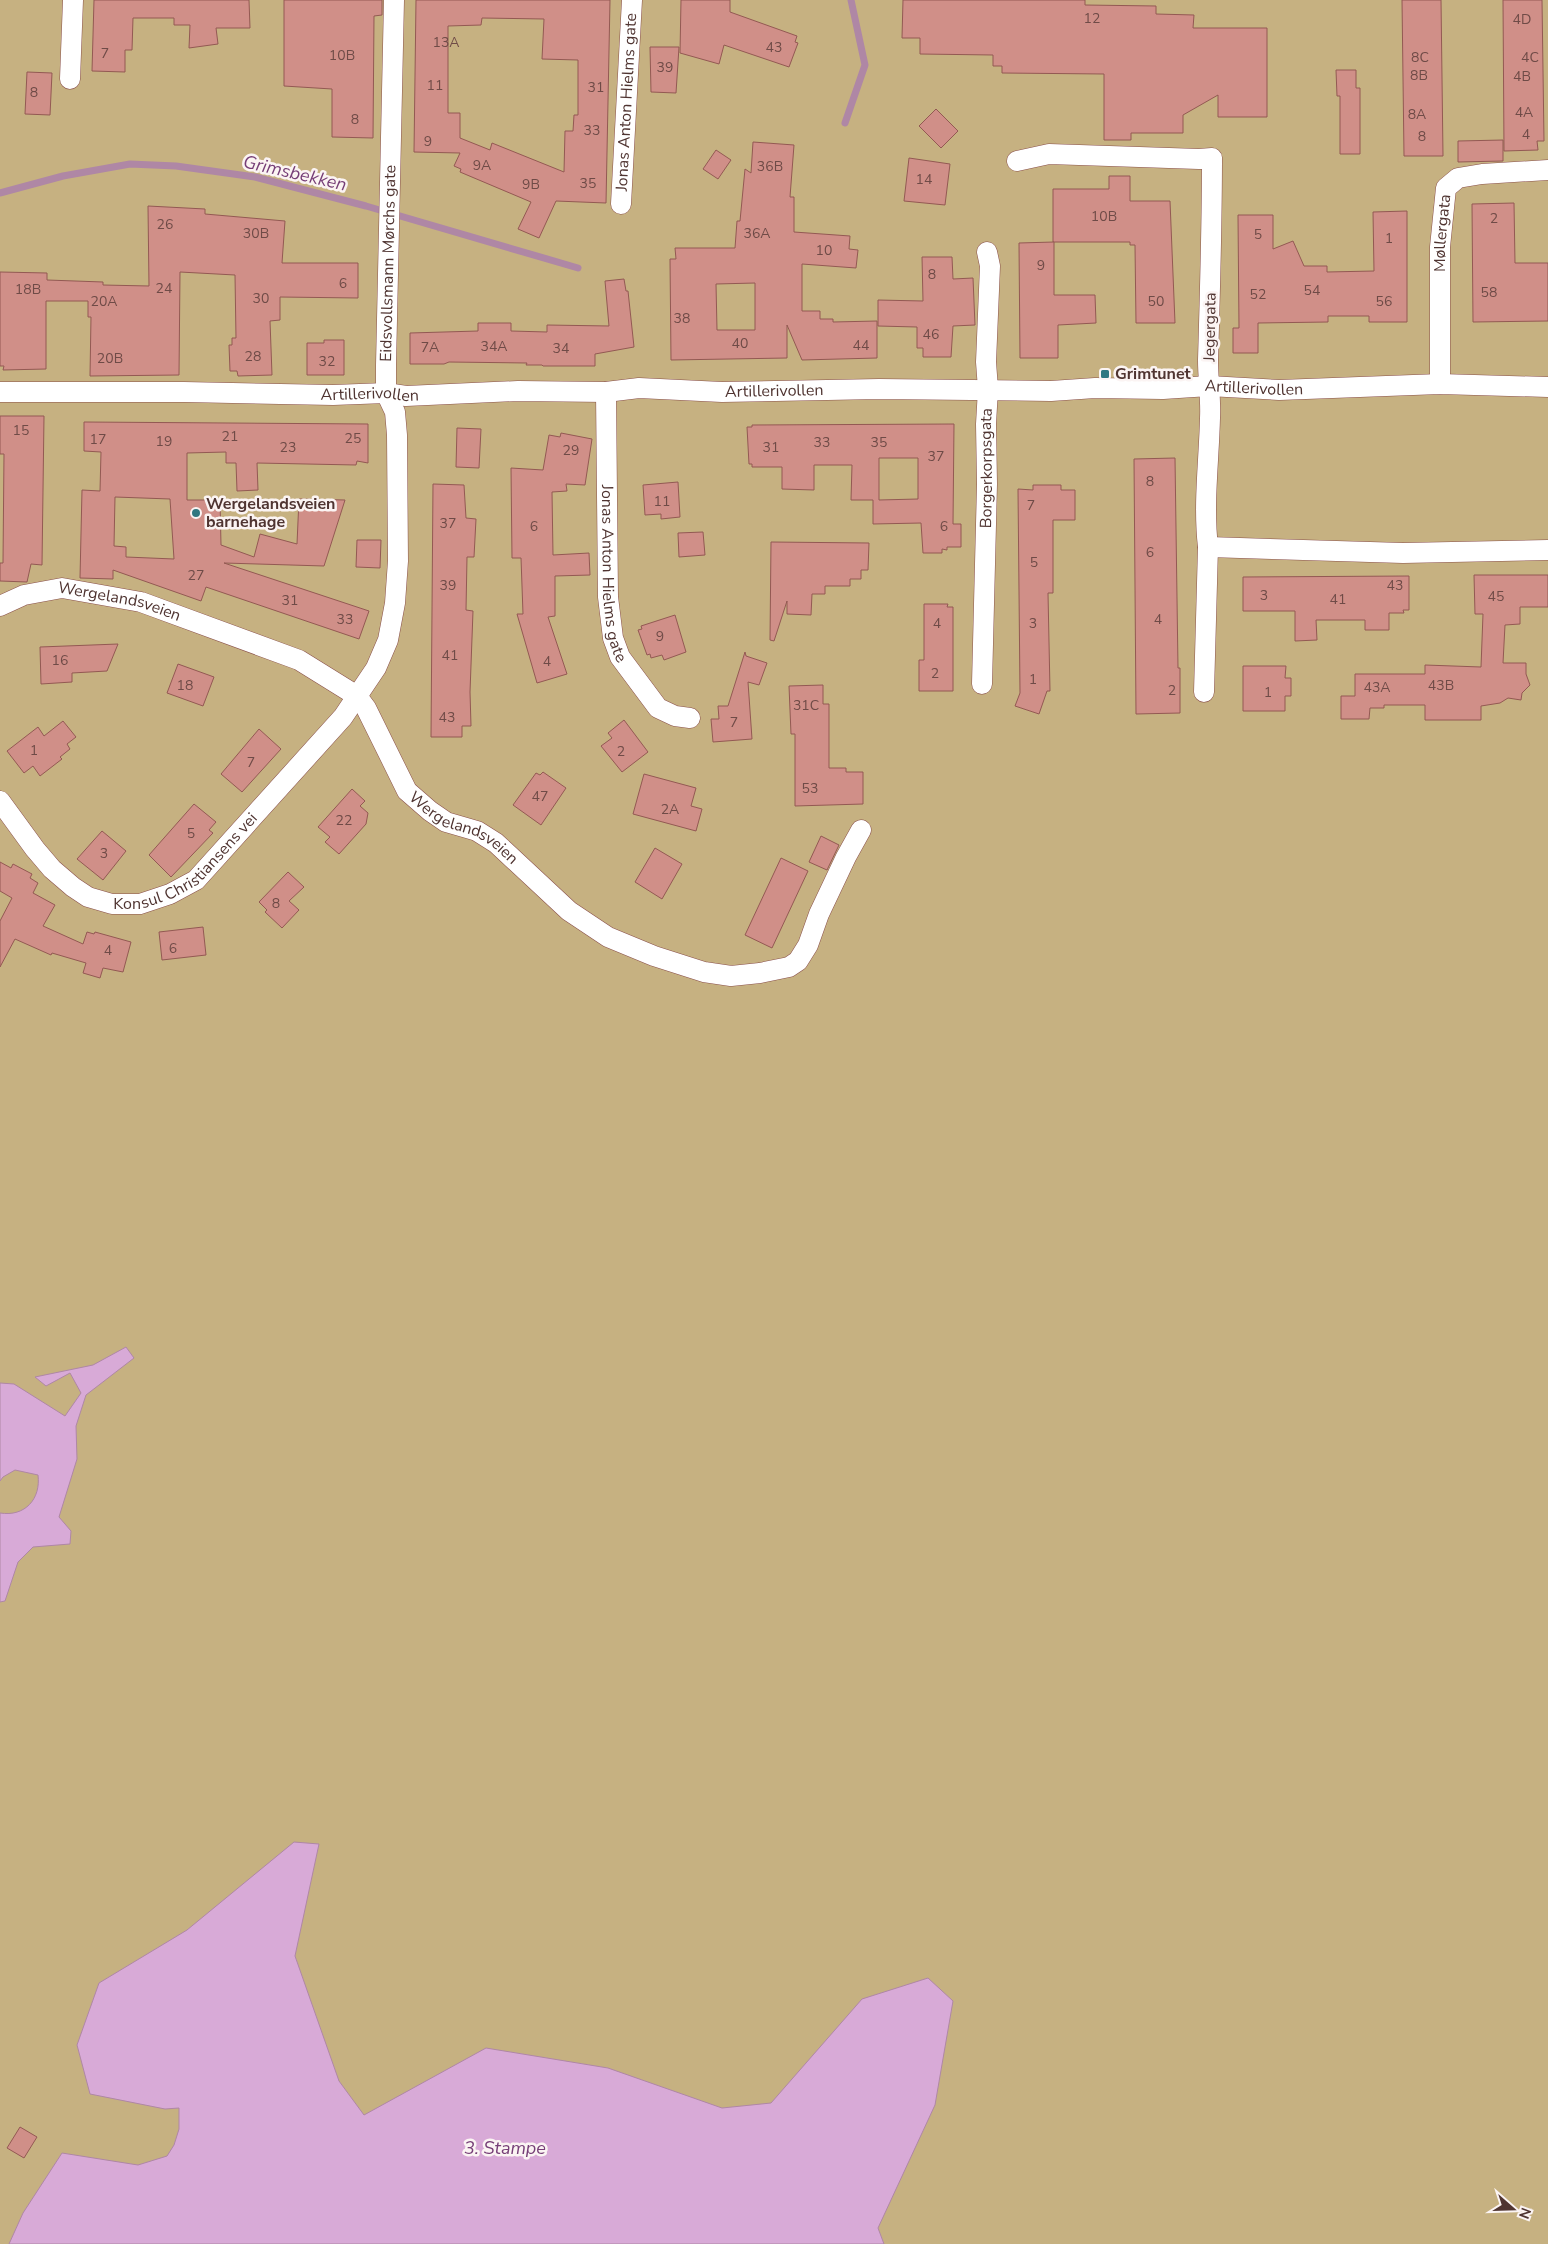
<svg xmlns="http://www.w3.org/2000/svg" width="1548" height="2244" viewBox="0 0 1548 2244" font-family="'Nunito Sans',sans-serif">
<rect width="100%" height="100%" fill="#fcc6bf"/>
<rect fill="#c6b181" x="0" y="0" width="1548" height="2244"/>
<g fill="#d8aad7" stroke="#af87a5">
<path d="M 126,1347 L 134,1358 L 86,1395 L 76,1426 L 77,1459 L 59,1517 L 71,1531 L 70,1544 L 33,1547 L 18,1562 L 5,1601 L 0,1602 L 0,1513 C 25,1517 41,1499 38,1475 L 15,1470 L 3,1477 L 0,1481 L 0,1383 L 14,1384 L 65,1416 L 81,1393 L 70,1373 L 46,1386 L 35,1377 L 93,1365 Z"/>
<path d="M 294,1842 L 319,1844 L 295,1956 L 339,2081 L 364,2115 L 486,2048 L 608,2068 L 722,2108 L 771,2103 L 862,1999 L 928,1978 L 953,2001 L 935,2105 L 878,2228 L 884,2244 L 9,2244 L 23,2213 L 62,2153 L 138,2165 L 167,2156 L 174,2145 L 179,2129 L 179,2108 L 165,2109 L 90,2094 L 77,2045 L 99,1983 L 187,1930 Z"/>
</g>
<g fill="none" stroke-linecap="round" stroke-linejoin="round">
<g stroke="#af87a5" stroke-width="7">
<path d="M 845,123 L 865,65 L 851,0"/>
<path d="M 0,193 L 63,176 L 130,164 L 176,166 L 255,177 L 366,206 L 578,268"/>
</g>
</g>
<g fill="#d08f88" stroke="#935953" fill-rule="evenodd">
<path d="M 94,0 L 249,0 L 250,28 L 216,28 L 218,44 L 189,48 L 190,25 L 174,25 L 174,18 L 133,18 L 132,50 L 125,50 L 125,72 L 92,71 Z"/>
<path d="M 284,0 L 382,0 L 382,15 L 374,16 L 373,138 L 332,137 L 332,89 L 284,86 Z"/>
<path d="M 416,0 L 610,0 L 606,203 L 556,201 L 539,238 L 518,229 L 531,202 L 460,172 L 461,169 L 454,166 L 460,153 L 414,152 ZM 482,18 L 544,19 L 542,59 L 578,60 L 578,115 L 574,115 L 573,131 L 565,131 L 564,172 L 492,143 L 490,150 L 460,138 L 460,113 L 448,113 L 448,26 L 481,25 Z"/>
<path d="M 681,0 L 730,0 L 730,12 L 797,36 L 795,42 L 798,43 L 789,67 L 724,45 L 719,64 L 680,53 Z"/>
<path d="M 903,0 L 1085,0 L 1085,5 L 1156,6 L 1156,14 L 1194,15 L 1193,28 L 1267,28 L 1267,117 L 1218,117 L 1218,95 L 1183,115 L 1183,133 L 1131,133 L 1131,140 L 1104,140 L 1104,74 L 1002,73 L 1002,66 L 993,66 L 993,55 L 920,54 L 920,38 L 902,38 Z"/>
<path d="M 1402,0 L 1441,0 L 1443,156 L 1404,156 Z"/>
<path d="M 1503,0 L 1542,0 L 1544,141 L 1537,141 L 1538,150 L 1504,151 Z"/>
<path d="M 650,47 L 679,47 L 676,93 L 651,92 Z"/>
<path d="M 1336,70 L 1356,70 L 1356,88 L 1360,88 L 1360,154 L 1340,154 L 1340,96 L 1337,96 Z"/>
<path d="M 27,72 L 52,73 L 50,115 L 25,114 Z"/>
<path d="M 936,109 L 958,131 L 941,148 L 919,126 Z"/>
<path d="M 1503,140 L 1503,161 L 1458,162 L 1458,141 Z"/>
<path d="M 753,142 L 794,145 L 790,197 L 794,197 L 794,232 L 850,236 L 849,249 L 858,250 L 856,268 L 802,264 L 802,311 L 820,311 L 820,319 L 833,319 L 833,322 L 877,321 L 877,358 L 802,360 L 787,325 L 787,358 L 671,360 L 670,259 L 676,259 L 675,248 L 735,248 L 737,221 L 740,221 L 745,169 L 751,173 ZM 755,283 L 755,330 L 717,330 L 716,284 Z"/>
<path d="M 716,150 L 731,160 L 718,179 L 703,169 Z"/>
<path d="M 909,158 L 950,164 L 945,205 L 904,201 Z"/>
<path d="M 1109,176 L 1130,176 L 1130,201 L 1170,201 L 1175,323 L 1136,323 L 1135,245 L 1130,245 L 1130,242 L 1053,242 L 1053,189 L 1109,189 Z"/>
<path d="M 1514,203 L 1515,263 L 1548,263 L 1548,321 L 1473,322 L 1472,204 Z"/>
<path d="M 148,206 L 205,209 L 205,214 L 285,221 L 282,263 L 358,263 L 358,298 L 280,297 L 280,320 L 270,321 L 272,375 L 238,376 L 237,371 L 230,371 L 229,345 L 232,345 L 232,338 L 236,338 L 235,275 L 180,272 L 179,375 L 90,376 L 91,317 L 88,317 L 88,301 L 46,301 L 46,369 L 3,370 L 4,366 L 0,366 L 0,272 L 47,273 L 47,280 L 103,282 L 103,285 L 149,286 Z"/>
<path d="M 1407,211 L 1407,322 L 1369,322 L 1369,316 L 1328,316 L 1328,322 L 1258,323 L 1258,353 L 1233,353 L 1233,328 L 1239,328 L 1238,215 L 1273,215 L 1273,249 L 1293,241 L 1304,266 L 1327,266 L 1327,272 L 1374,271 L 1373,212 Z"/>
<path d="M 1054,242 L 1054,295 L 1095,295 L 1096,323 L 1058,325 L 1058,358 L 1020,358 L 1019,243 Z"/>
<path d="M 922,257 L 952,257 L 953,279 L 973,278 L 975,325 L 953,326 L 951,357 L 923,357 L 923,348 L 917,348 L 917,327 L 878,326 L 878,300 L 923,301 Z"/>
<path d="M 624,279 L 626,291 L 628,291 L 634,347 L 595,354 L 595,366 L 543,366 L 542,365 L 526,365 L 527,363 L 449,362 L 444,364 L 410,364 L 410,333 L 478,331 L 478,323 L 511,323 L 511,331 L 547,332 L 547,325 L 609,326 L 605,281 Z"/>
<path d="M 324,340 L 344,340 L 344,375 L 307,375 L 307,343 L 324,343 Z"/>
<path d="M 0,416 L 44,416 L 42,565 L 31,564 L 27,582 L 0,581 L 0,563 L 3,563 L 4,454 L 0,454 Z"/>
<path d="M 84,422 L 368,424 L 368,463 L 357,461 L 356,465 L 257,463 L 258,490 L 237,491 L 236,463 L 226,463 L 226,452 L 187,453 L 187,500 L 220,500 L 221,545 L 254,557 L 260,534 L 297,544 L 299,499 L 345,500 L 324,566 L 224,563 L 369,611 L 359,639 L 206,587 L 201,601 L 113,570 L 113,579 L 80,578 L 82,490 L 100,491 L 101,452 L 84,451 ZM 115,497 L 170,499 L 174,559 L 126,557 L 126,547 L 114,546 Z"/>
<path d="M 954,424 L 953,524 L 961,524 L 961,547 L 947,547 L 947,550 L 942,549 L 942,553 L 923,553 L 921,523 L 873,524 L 873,500 L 851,500 L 852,465 L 814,465 L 814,490 L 782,489 L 782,467 L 752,467 L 752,464 L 749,464 L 747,427 L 752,427 L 752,425 ZM 879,458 L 918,458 L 918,499 L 879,500 Z"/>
<path d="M 457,428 L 481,429 L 479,468 L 456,467 Z"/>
<path d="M 561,433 L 592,439 L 585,485 L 566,484 L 567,491 L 552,492 L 553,555 L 589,553 L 590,575 L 555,576 L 555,616 L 548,617 L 567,674 L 537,683 L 517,614 L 523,614 L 521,558 L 512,558 L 511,468 L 543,470 L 549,435 L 560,437 Z"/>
<path d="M 1175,458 L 1178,668 L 1180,668 L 1180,713 L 1136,714 L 1134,459 Z"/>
<path d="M 678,482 L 680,517 L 661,519 L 661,514 L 645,515 L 643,485 Z"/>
<path d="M 433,484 L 464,485 L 466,518 L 476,519 L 474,557 L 467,557 L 466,610 L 473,611 L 470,692 L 471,726 L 462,726 L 462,737 L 431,737 Z"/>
<path d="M 1033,485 L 1061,485 L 1061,490 L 1075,490 L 1075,520 L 1053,520 L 1053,593 L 1048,593 L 1050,691 L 1047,691 L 1039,714 L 1015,706 L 1020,693 L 1018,489 L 1033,490 Z"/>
<path d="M 703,532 L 705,555 L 679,557 L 678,533 Z"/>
<path d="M 357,540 L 381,540 L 380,568 L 356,567 Z"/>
<path d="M 771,542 L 869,543 L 868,570 L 861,570 L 861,579 L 850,579 L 850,586 L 825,586 L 825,594 L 812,594 L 811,615 L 787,614 L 787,601 L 774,641 L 770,640 Z"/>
<path d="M 1474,575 L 1548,575 L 1548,607 L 1520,607 L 1520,624 L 1505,625 L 1503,663 L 1526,663 L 1526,674 L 1530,685 L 1522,693 L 1521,700 L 1508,698 L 1500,703 L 1481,706 L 1481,720 L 1425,720 L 1425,705 L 1384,705 L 1384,708 L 1370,708 L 1369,719 L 1341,719 L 1341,696 L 1355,696 L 1355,674 L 1425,674 L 1425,665 L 1481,667 L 1483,614 L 1475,614 Z"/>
<path d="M 1409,576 L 1409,610 L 1403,610 L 1404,613 L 1389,613 L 1389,630 L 1365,630 L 1365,620 L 1316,620 L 1317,640 L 1295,641 L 1295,611 L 1243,611 L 1243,577 Z"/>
<path d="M 924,604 L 948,604 L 947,607 L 953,607 L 953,691 L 919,691 L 919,660 L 924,660 Z"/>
<path d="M 675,615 L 686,652 L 664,660 L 662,655 L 651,658 L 650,654 L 647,655 L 638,630 L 642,629 L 641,626 Z"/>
<path d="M 118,644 L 107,671 L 72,673 L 72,682 L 41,684 L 40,647 Z"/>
<path d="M 745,652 L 746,656 L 767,663 L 759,685 L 748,682 L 752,739 L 713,742 L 711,719 L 719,719 L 718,706 L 728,706 Z"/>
<path d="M 178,664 L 214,677 L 203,706 L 167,693 Z"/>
<path d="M 1243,666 L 1286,666 L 1285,678 L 1291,678 L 1291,696 L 1285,696 L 1285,711 L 1243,711 Z"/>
<path d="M 823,685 L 823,704 L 829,704 L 829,768 L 846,768 L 846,772 L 863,772 L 863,804 L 795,806 L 795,734 L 791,734 L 789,686 Z"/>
<path d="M 624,720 L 648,752 L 622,772 L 601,746 L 612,738 L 608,733 Z"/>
<path d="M 63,721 L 76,737 L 67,744 L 70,749 L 60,757 L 62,759 L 40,776 L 33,766 L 24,773 L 7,751 L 38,727 L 44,736 Z"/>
<path d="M 259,729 L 281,749 L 242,792 L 221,774 Z"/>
<path d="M 543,772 L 566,788 L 541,825 L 513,805 L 536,773 L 540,775 Z"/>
<path d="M 644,774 L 696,788 L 691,806 L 702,809 L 696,831 L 633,814 Z"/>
<path d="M 352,789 L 365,801 L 360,806 L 368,813 L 366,824 L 339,854 L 325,842 L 330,837 L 318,827 Z"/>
<path d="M 194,804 L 216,822 L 209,830 L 213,833 L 171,877 L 149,855 Z"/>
<path d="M 102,831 L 126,851 L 103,880 L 77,859 Z"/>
<path d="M 821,836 L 839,845 L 827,870 L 809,862 Z"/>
<path d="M 655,848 L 682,864 L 662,899 L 635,882 Z"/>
<path d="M 781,858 L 808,871 L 772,948 L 745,935 Z"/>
<path d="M 0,862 L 11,868 L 13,864 L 32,874 L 30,878 L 38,883 L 33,893 L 55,905 L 43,926 L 83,944 L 87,932 L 94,934 L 95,932 L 131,942 L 123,972 L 103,968 L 100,978 L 83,973 L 86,963 L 52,953 L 51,955 L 15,939 L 0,967 L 0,921 L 12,898 L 0,891 Z"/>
<path d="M 288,872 L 304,887 L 289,901 L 299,910 L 282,928 L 265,912 L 267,910 L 259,902 Z"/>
<path d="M 203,927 L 206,955 L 162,960 L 159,932 Z"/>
<path d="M 20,2127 L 37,2137 L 24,2158 L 7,2148 Z"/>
</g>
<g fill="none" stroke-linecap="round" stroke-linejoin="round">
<g stroke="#8a504b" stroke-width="21">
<g id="minor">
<path d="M 70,79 L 73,0"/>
<path d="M 1017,161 L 1049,154 L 1199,159 L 1212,158 C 1212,226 1210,293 1208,360 C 1208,380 1211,399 1210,418 C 1209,461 1203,504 1208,547 L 1204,692"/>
<path id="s1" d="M 621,204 L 632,0"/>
<path id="s2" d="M 1440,384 L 1440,247 L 1446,188 L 1458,178 L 1482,174 L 1548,170"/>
<path id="s3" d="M 0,392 L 184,392 L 333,395 L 386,393 L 406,396 L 518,391 L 606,392 L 639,388 L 722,392 L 879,389 L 1051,391 L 1095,388 L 1163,389 L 1209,386 L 1279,390 L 1440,384 L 1548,387"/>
<path id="s4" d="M 606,392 L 608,597 L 613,638 L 620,657 L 658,708 L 675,716 L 690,718"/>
<path d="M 1208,547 L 1403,553 L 1548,550"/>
<path id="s5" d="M 0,606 L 24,595 L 62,588 L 141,602 L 299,660 L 357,696 L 366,708 L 407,791 L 430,811 L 446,822 L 477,831 L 496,843 L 569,911 L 608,937 L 654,956 L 704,972 L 731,976 L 760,973 L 789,967 L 798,961 L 808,945 L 819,914 L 846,857 L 861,830"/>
<path id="s6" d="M 982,684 L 987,484 L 986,424 L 988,389 L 986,362 L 990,266 L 987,252"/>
<path id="s7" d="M 0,801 L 35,849 L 52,869 L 73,887 L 88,897 L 112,904 L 140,904 L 170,894 L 196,880 L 343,717 L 376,668 L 388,640 L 395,603 L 398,561 L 397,435 L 395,412 L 386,393 L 386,365 L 394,0"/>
</g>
</g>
<use href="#minor" stroke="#fff" stroke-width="20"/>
</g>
<g fill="#2f7780" stroke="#fbf4f3" stroke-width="2">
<rect x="1100" y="369" width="10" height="10" rx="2.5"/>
<circle cx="196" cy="513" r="5"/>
</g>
<g text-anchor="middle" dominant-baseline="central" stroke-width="5" stroke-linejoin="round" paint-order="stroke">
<g font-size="14" fill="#6f4b47">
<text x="1092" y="18">12</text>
<text x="1522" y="19">4D</text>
<text x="446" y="42">13A</text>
<text x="774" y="47">43</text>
<text x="105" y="53">7</text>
<text x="342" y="55">10B</text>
<text x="1420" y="57">8C</text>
<text x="1530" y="57">4C</text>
<text x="665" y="67">39</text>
<text x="1419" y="75">8B</text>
<text x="1522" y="76">4B</text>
<text x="435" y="85">11</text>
<text x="596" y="87">31</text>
<text x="34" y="92">8</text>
<text x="1524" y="112">4A</text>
<text x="1417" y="114">8A</text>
<text x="355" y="119">8</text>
<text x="592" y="130">33</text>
<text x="1526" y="134">4</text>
<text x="1422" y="136">8</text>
<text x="428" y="141">9</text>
<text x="482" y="165">9A</text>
<text x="770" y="166">36B</text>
<text x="924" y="179">14</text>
<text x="588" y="183">35</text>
<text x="531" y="184">9B</text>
<text x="1104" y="216">10B</text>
<text x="1494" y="218">2</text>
<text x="165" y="224">26</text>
<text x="256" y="233">30B</text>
<text x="757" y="233">36A</text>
<text x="1258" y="234">5</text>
<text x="1389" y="238">1</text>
<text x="824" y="250">10</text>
<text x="1041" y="265">9</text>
<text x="932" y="274">8</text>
<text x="343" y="283">6</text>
<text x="164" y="288">24</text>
<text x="28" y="289">18B</text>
<text x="1312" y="290">54</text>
<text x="1489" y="292">58</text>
<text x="1258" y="294">52</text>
<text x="261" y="298">30</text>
<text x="104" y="301">20A</text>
<text x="1156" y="301">50</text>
<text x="1384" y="301">56</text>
<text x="682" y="318">38</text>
<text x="931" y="334">46</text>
<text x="740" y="343">40</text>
<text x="861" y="345">44</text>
<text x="494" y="346">34A</text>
<text x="430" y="347">7A</text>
<text x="561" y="348">34</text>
<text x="253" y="356">28</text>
<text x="110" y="358">20B</text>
<text x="327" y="361">32</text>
<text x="21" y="430">15</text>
<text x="230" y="436">21</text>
<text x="353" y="438">25</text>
<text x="98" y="439">17</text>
<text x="164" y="441">19</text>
<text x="822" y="442">33</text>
<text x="879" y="442">35</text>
<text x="288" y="447">23</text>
<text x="771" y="447">31</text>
<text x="571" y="450">29</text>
<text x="936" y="456">37</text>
<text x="1150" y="481">8</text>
<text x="662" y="501">11</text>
<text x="1031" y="505">7</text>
<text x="448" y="523">37</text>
<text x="534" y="526">6</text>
<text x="944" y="526">6</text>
<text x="1150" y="552">6</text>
<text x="1034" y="562">5</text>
<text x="196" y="575">27</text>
<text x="448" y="585">39</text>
<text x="1395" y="585">43</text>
<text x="1264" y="595">3</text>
<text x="1496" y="596">45</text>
<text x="1338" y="599">41</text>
<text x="290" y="600">31</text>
<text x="345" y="619">33</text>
<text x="1158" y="619">4</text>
<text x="937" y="623">4</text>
<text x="1033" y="623">3</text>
<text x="660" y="636">9</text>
<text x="450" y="655">41</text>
<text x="60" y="660">16</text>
<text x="547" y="661">4</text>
<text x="935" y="673">2</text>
<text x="1033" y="679">1</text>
<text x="185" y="685">18</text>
<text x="1441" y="685">43B</text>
<text x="1377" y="687">43A</text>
<text x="1172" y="690">2</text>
<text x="1268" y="692">1</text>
<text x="806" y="705">31C</text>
<text x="447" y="717">43</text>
<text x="734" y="722">7</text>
<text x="34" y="750">1</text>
<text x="621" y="751">2</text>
<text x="251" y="762">7</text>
<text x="810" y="788">53</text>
<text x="540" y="796">47</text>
<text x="670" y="809">2A</text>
<text x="344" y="820">22</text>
<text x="191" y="833">5</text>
<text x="104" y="853">3</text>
<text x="276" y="903">8</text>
<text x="173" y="948">6</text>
<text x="108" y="950">4</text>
</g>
<g font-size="16" fill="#4f3431" stroke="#fbf4f3">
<text stroke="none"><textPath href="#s1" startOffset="102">Jonas Anton Hielms gate</textPath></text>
<text stroke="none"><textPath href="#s2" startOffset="151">Møllergata</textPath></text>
<text stroke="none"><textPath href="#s7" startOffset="934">Eidsvollsmann Mørchs gate</textPath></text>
<text transform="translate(1210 327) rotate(-89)">Jegergata</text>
<text stroke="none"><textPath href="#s3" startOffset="1255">Artillerivollen</textPath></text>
<text stroke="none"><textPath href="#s3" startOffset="775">Artillerivollen</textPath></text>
<text stroke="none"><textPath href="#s3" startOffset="370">Artillerivollen</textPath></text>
<text stroke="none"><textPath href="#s6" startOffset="216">Borgerkorpsgata</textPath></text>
<text stroke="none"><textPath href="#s4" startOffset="182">Jonas Anton Hielms gate</textPath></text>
<text stroke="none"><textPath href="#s5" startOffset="124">Wergelandsveien</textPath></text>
<text stroke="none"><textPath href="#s5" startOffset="558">Wergelandsveien</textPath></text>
<text stroke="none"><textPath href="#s7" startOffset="245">Konsul Christiansens vei</textPath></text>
</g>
<g font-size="16" font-weight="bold" fill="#4f3431" stroke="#fbf4f3" text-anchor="start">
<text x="1115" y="374">Grimtunet</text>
<text x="206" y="504">Wergelandsveien<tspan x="206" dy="18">barnehage</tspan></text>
</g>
<g font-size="18" font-style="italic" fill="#763e77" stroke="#fbf4f3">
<text transform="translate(295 173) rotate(13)">Grimsbekken</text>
<text x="505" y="2148">3. Stampe</text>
</g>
</g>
<g transform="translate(1513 2209) rotate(110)" stroke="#fbf4f3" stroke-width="4" paint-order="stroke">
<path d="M0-4L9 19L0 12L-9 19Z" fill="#4f3431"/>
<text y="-8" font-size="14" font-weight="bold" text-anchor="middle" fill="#4f3431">N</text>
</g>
</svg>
